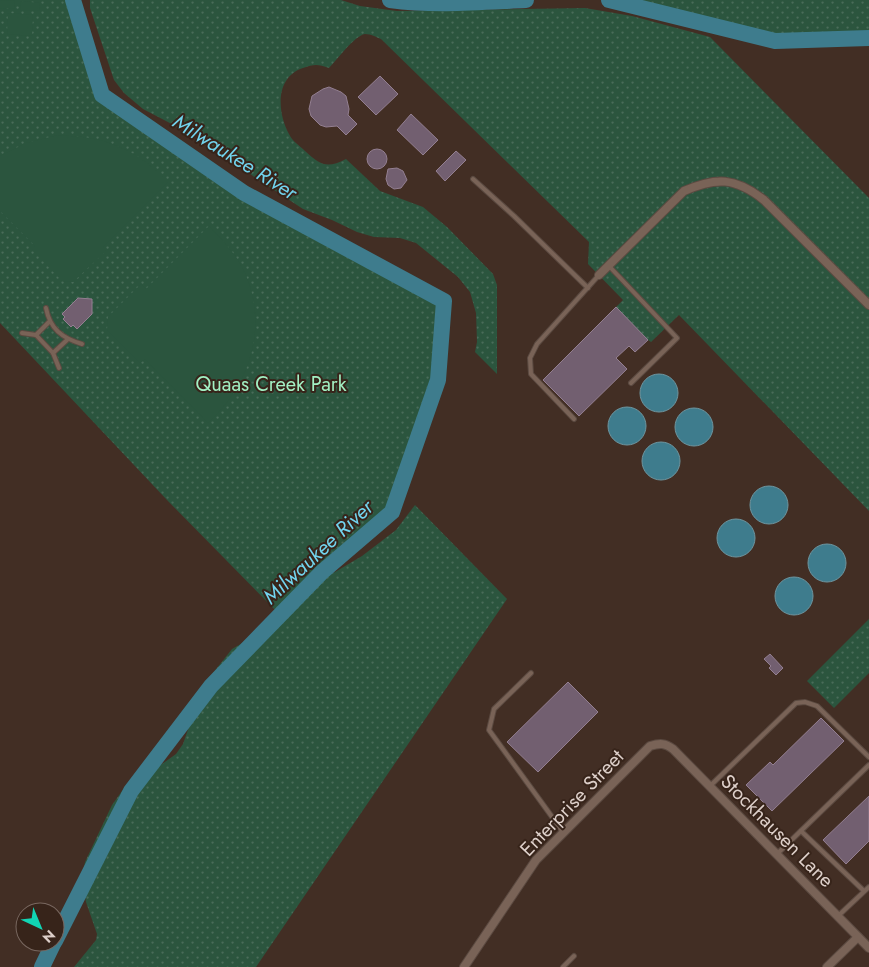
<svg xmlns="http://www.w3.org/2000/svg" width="869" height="967" viewBox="0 0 869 967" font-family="Jost,sans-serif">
<defs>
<pattern id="green-dots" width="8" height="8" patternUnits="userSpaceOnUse" patternTransform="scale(1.25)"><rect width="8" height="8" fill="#2b553e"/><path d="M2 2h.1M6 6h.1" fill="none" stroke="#496c59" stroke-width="1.8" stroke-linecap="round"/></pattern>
</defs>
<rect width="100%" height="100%" fill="#422e24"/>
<g fill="url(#green-dots)">
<path d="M 0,0 L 73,0 L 102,95 L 244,193 L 444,301 L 438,380 L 392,512 L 322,577 L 335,572 L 362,556 L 396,530 L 415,505 L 507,599 L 256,967 L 74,967 L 96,940 L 97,934 L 86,902 L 82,878 L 85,862 L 112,805 L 127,784 L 141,773 L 162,764 L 176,754 L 183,744 L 192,718 L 213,673 L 232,649 L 251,638 L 277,612 L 167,500 L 0,323 Z"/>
<path d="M 90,0 L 341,0 L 360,6 L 397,11 L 585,8 L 632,16 L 710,37 L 869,198 L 869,511 L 679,315 L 651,342 L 648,340 L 616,307 L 623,300 L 588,264 L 589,242 L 381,39 C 376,37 371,34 365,34 C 354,36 337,60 329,68 C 318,64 314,64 303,68 C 275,77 277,112 289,134 C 292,141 300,146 305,151 C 320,165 327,169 346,159 L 380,191 L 423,207 L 447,227 L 493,274 L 497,285 L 497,374 L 475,352 L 477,342 L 476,313 L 470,292 L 458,277 L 416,243 L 400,238 L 374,237 L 357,232 L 332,220 L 303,209 L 253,176 L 210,144 L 143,109 L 124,93 L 114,80 L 90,8 Z"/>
<path d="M 390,0 L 526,0 C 481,2 434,6 390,0 Z"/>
<path d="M 609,0 L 869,0 L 869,44 L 775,41 Z"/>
<path d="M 869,619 L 869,673 L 834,708 L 807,681 Z"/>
</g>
<g fill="#2b553e">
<path d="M 0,0 L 15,1 L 14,9 L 0,8 Z"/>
<path d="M 21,1 L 40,3 L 39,11 L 20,10 Z"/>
<path d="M 8,13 L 33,15 L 32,36 L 7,34 Z"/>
<path d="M 54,136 C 100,134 136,148 168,182 L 103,247 L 106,251 L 73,282 L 62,281 L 32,249 L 35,246 L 0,211 L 0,156 L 26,143 Z"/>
<path d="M 209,226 C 221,238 234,252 242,267 C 270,322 252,383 208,423 L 145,359 L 140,363 L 107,330 L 108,317 L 141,284 L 146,289 Z"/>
</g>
<g fill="#3e7c8d" stroke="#6e959f">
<circle cx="659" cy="393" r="19"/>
<circle cx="627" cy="426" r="19"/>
<circle cx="694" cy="427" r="19"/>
<circle cx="661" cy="461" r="19"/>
<circle cx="769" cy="505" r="19"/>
<circle cx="736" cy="538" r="19"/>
<circle cx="827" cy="563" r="19"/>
<circle cx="794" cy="596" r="19"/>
</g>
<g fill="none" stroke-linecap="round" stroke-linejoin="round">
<g stroke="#3e7c8d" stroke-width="16">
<path d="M 390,0 C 434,6 481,2 526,0"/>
<path d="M 609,0 L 775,41 L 869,38"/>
<path d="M 55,941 L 131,791 L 211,686 L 322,572 L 392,512 L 438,380 L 444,301 L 244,193 L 102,95 L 73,0"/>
<path d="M 42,967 L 54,942"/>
</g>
</g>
<g fill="#725f70" stroke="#937f91">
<path d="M 380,76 L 398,94 L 376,115 L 358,97 Z"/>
<path d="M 329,87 L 341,92 L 346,96 L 349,109 L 348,115 L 357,124 L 346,135 L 337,126 L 326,127 L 320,125 L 311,116 L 309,109 L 312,96 L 323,89 Z"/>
<path d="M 411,114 L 438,140 L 423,155 L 397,130 Z"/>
<circle cx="377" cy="159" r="10"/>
<path d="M 456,151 L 466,160 L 445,181 L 436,171 Z"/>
<path d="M 397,168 L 403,171 L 407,180 L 401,188 L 394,189 L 388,185 L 386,179 L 388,169 Z"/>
<path d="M 78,298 L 92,299 L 92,314 L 77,329 L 73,325 L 71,327 L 63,319 L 65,317 L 62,314 Z"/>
<path d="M 616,307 L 648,340 L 635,352 L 629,346 L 616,358 L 627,369 L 579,416 L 543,380 Z"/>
<path d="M 770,654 L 783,668 L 776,675 L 769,668 L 771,666 L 764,659 Z"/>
<path d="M 568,682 L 598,712 L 538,772 L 507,742 Z"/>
<path d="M 821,718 L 844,741 L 772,811 L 746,785 L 770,762 L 773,765 Z"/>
<path d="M 869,796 L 869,841 L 846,864 L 823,840 Z"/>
</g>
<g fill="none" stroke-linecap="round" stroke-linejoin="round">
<g stroke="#5b4a41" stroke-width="6">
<g id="lane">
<path d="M 473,179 L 514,216 L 588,288"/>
<path d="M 609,266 L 677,338 L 631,383"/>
<path d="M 46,308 C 50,329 62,338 82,344"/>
<path d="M 22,333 L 36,335 L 53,353 L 59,368"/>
<path d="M 36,335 L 49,322"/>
<path d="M 53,353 L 67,340"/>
<path d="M 574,419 L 531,374 L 530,358 L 537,344 L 599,275"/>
<path d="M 531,673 L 494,709 L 489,730 L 563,832"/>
<path d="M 710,786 L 796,703 L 805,702 L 817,706 L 869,757"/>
<path d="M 801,831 L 864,891"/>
<path d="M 777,854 L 869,765"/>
<path d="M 838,916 L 869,887"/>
<path d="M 563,967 L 574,956"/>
</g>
</g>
<g stroke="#5b4a41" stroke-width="10">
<g id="street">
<path d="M 599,275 L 684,191 C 716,177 735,177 764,200 L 869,305"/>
<path d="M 464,967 L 536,860 L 650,746 C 660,743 665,743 673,749 L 869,948"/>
<path d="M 827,967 L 858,937"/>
</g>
</g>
<use href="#lane" stroke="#796357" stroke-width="4"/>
<use href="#street" stroke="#796357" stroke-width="8"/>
</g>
<g text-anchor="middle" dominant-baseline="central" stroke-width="4" stroke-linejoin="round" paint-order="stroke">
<g font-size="20" fill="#a2f0c3" stroke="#37241a">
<text x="271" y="384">Quaas Creek Park</text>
</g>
<g font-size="20" fill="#ddcfc9" stroke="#37241a">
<text transform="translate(572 803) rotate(-46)">Enterprise Street</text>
<text transform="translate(777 831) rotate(45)">Stockhausen Lane</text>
</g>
<g font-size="21" font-style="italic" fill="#72d4ee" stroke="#37241a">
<text transform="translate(235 157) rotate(32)">Milwaukee River</text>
<text transform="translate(318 552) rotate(-43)">Milwaukee River</text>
</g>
</g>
<g transform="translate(40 927) rotate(136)"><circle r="24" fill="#37241a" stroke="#796860"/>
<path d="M0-4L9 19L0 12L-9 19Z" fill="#11d5b4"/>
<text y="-8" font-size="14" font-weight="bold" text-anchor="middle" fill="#ddcfc9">N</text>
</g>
</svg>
